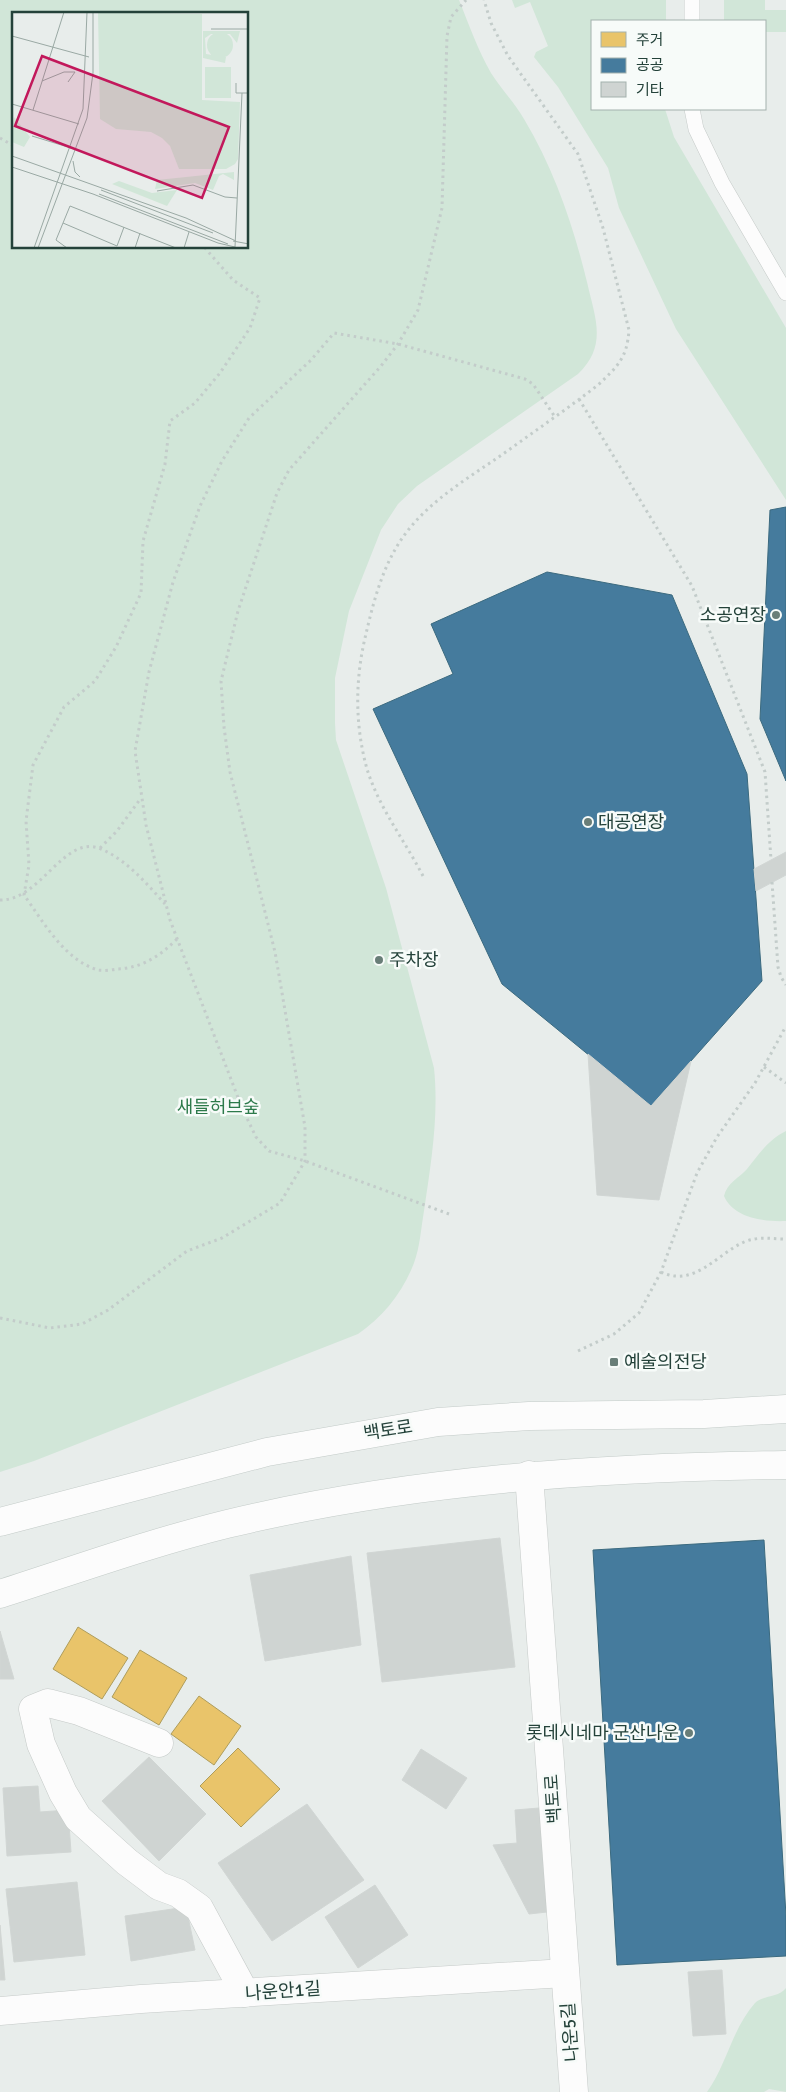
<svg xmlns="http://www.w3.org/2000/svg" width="786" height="2092" viewBox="0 0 786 2092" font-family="Signika,'Noto Sans KR',sans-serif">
<rect width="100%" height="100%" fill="#e8edeb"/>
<g fill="#d1e6d8" fill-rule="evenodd">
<path d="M 0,0 L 459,0 C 469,25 478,50 491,73 C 501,89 515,103 524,119 C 555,171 573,225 587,282 C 595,318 608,345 578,374 L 417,486 L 398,504 L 381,530 L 349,611 L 335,678 L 335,723 L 336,740 L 386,888 L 434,1068 C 439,1116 431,1163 424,1211 C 421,1228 420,1247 414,1263 C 403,1292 383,1317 358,1334 L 34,1461 L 0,1472 ZM 14,14 L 248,14 L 248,248 L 14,248 Z"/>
<path d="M 512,0 L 666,0 L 666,21 L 592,21 L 592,109 L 665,109 L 674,137 L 786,328 L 786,500 L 676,329 L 619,208 L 608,168 L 558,87 L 534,57 L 536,52 L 548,46 L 530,2 L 515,8 Z"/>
<path d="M 724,0 L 765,0 L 765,10 L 786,10 L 786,32 L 765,32 L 765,21 L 724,21 Z"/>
<path d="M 786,1131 L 786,1221 C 765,1222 733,1218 724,1196 C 727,1183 739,1178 747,1169 C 759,1154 768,1140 786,1131 Z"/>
<path d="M 786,1988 L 786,2092 L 769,2089 L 764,2092 L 707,2092 C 727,2064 732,2029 755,2003 C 763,1995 778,1998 786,1988 Z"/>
</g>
<g fill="#e9c46a" stroke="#ae9d5c">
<path d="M 78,1627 L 128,1658 L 102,1699 L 53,1669 Z"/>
<path d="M 140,1650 L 187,1678 L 159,1725 L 112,1697 Z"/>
<path d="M 199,1696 L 241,1726 L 214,1765 L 171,1734 Z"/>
<path d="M 238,1748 L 280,1789 L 241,1827 L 200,1786 Z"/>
</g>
<g fill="#457b9d" stroke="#3b6a7f">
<path d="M 786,507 L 786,781 L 760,719 L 770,510 Z"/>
<path d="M 547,572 L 672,595 L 747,774 L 762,981 L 651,1106 L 502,984 L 373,709 L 453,674 L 431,624 Z"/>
<path d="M 764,1540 L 786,1916 L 786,1956 L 617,1965 L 593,1550 Z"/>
</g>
<g fill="#cfd4d2" stroke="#d1d6d4">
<path d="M 786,852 L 786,875 L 756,891 L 754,869 Z"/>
<path d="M 588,1054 L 651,1106 L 691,1061 L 659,1200 L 597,1195 Z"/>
<path d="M 500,1538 L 515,1667 L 382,1682 L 367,1553 Z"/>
<path d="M 351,1556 L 361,1645 L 265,1661 L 250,1575 Z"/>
<path d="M 0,1631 L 14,1679 L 0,1679 Z"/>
<path d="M 421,1749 L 467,1778 L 446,1809 L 402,1780 Z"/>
<path d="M 149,1757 L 206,1814 L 159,1861 L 102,1801 Z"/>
<path d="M 38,1786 L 40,1812 L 68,1810 L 71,1852 L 7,1856 L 3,1788 Z"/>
<path d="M 307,1804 L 364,1880 L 272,1941 L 218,1863 Z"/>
<path d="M 539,1808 L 547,1912 L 529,1914 L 493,1845 L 517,1843 L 515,1810 Z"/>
<path d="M 77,1882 L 85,1955 L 14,1962 L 6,1889 Z"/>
<path d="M 375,1885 L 408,1935 L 358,1968 L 325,1917 Z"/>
<path d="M 186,1907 L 195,1950 L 131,1961 L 125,1916 Z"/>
<path d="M 0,1925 L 5,1980 L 0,1980 Z"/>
<path d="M 722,1970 L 726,2034 L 693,2036 L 688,1972 Z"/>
</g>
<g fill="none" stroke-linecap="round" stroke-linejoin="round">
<g stroke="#c5cac8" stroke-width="16">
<g id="lane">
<path d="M 692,21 L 692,0"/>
<path d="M 692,109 L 696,129 L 722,183 L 786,293"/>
</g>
</g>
<g stroke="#c5cac8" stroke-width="29">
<g id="street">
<path d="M 529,1475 L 574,2092"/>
<path d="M 159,1743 L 79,1711 L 48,1703 L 33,1709 L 41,1744 L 63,1793 L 78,1818 L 127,1862 L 159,1886 L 178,1893 L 199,1908 L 245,1993"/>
<path d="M 0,2011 L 141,1999 L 565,1973"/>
</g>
</g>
<g stroke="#c3cbc8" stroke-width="29">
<g id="secondary">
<path d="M 0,1522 L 267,1452 L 438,1422 L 529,1416 L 704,1414 L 786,1409"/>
<path d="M 0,1594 C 75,1570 150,1543 227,1524 C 410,1480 599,1467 786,1465"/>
</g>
</g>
<g stroke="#c3ccca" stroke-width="3" stroke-dasharray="2.5 4" stroke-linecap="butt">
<path d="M 0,138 L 14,146"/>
<path d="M 579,399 L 692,586 L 765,772 L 771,860"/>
<path d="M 100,848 L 117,831 L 141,798"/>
<path d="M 423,876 C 405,841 379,808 367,769 C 355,726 355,681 365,638 C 372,608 380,575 396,548 C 420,506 464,481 503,454 C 535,431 567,409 598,385 C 618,366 627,358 629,330 L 603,228 L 578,154 L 508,56 L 491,23 L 484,0"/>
<path d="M 772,882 L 778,967 L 781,977 L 786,985"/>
<path d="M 0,900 C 41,901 64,833 101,849 C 127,860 147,884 165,904"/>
<path d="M 177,939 C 160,956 142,968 117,969 C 111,970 104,971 98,970 C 64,960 43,921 24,895 L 29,865 L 26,821 L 33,765 L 64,707 L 95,681 L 116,647 L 141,593 L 143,541 L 165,464 L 170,421 L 195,403 L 220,373 L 250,328 L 260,298 L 233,280 L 205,248"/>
<path d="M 764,1067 L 786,1083"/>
<path d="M 449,1214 L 305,1161 L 269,1151 L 256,1137 L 242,1108 L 170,920 L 146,825 L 135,751 L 149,672 L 173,582 L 200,506 L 222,461 L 249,418 L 311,360 L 334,333 L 398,344 L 525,379 L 533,384 L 555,417"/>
<path d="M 661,1272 C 694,1288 717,1254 744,1242 C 758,1236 771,1239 786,1239"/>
<path d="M 0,1318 L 50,1328 L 82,1324 L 108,1310 L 187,1251 L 222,1238 L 280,1203 L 305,1161 L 305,1127 L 275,952 L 230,772 L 224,727 L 221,681 L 238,611 L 277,493 L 289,470 L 381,366 L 398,344 L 418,310 L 442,208 L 447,36 L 451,17 L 466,0"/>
<path d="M 578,1351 L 614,1334 L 639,1313 L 661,1272 L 697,1173 L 717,1137 L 755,1083 L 786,1026"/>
</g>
<use href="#lane" stroke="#fcfcfc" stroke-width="15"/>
<use href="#street" stroke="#fcfcfc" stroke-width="28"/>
<use href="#secondary" stroke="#fcfcfc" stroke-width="28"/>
</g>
<g fill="#697e78" stroke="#f7fbf9" stroke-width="2">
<circle cx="776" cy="615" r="5"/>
<circle cx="588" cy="822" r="5"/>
<circle cx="379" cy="960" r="5"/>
<rect x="609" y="1357" width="10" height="10" rx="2.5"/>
<circle cx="689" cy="1733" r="5"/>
</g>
<g text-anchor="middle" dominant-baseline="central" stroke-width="5" stroke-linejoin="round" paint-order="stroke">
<g font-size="18" fill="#24423a" stroke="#f7fbf9" text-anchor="start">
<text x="766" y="615" text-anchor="end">소공연장</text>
<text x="598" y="822">대공연장</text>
<text x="389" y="960">주차장</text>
<text x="624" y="1362">예술의전당</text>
<text x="679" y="1733" text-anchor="end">롯데시네마 군산나운</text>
</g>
<g font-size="18" fill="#2d7a4b" stroke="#f7fbf9">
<text x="218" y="1107">새들허브숲</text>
</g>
<g font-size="18" fill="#24423a" stroke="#f7fbf9">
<text transform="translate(388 1430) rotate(-9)">백토로</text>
<text transform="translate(553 1799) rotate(-94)">백토로</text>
<text transform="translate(283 1991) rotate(-4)">나운안1길</text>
<text transform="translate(570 2032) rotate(-94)">나운5길</text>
</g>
</g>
<g transform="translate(12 12)">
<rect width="236" height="236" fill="#e8edeb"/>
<path d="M 86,0 L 190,2 L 190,88 L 228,90 L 226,147 L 223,152 L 214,157 L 167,157 L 158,134 L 150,126 L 139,120 L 104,117 L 88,107 ZM 191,19 L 228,19 L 225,31 L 218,22 L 199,22 L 193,26 L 194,42 L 214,45 L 213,51 L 191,46 ZM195 33a13 13 0 1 1 26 0a13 13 0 1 1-26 0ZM 193,55 L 219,55 L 219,86 L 193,86 ZM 2,105 L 18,125 L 12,135 L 0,130 ZM 222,160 L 222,168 L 211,162 L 207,164 L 201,178 L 183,171 L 143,177 L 145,168 ZM 107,169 L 140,181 L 165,178 L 155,194 L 100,172 Z" fill="#d1e6d8"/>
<path fill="none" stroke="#9aa9a4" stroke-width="1" d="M 199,17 L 237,17M 0,24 L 77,45M 30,69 L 52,60 L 63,60 L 56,70M 224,71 L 224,81 L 230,81M 0,92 L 67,112M 21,98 L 52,0M 20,124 L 59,136M 0,144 L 174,206 L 224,229M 61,149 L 63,160 L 68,165M 0,155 L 81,182 L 206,231 L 223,235 L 230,81 L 237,81M 89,178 L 201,221M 145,179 L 181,173 L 213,185 L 225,186M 87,182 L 216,232M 51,211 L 105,234M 221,229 L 237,232M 105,234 L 112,215M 22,236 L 71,97 L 75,0M 26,236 L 75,106 L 81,61 L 81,0M 55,236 L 44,228 L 58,194 L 164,236M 123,236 L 128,221M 172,236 L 177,220"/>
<path fill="#c2185b" fill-opacity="0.15" stroke="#c2185b" stroke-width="2.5" d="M 30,44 L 217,115 L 190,186 L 3,114 Z"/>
<rect width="236" height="236" fill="none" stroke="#24423a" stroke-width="2.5"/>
</g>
<rect x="591" y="20" width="175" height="90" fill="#f7fbf9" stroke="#a3b1ad"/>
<rect x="601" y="32" width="25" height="15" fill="#e9c46a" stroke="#a3b1ad"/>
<text x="636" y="45" font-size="15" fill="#24423a">주거</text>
<rect x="601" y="58" width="25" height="15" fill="#457b9d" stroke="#a3b1ad"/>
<text x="636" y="70" font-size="15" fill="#24423a">공공</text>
<rect x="601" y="82" width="25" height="15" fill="#cfd4d2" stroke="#a3b1ad"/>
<text x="636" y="95" font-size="15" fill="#24423a">기타</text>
</svg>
